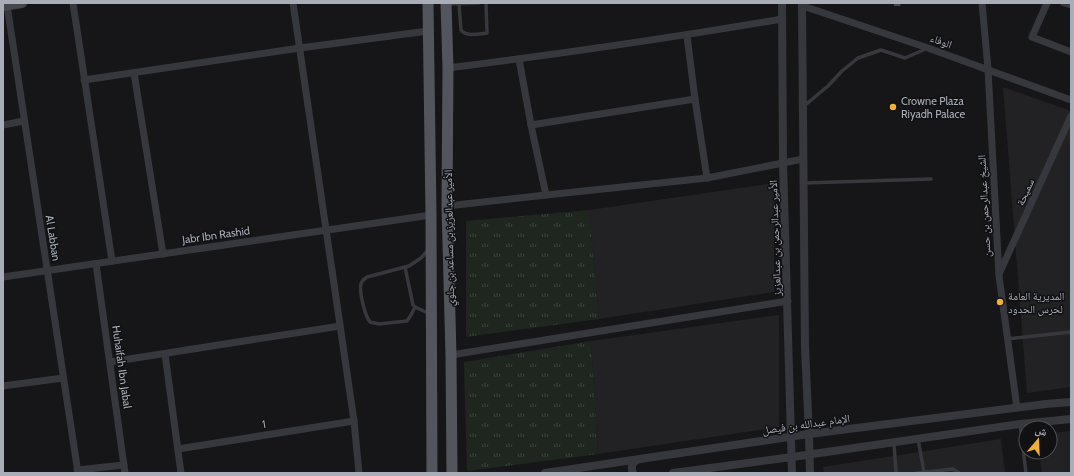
<svg xmlns="http://www.w3.org/2000/svg" width="1074" height="476" viewBox="0 0 1074 476" font-family="Cabin,'Noto Naskh Arabic',sans-serif">
<defs>
<pattern id="grass-tufts" width="24" height="20" patternUnits="userSpaceOnUse"><rect width="24" height="20" fill="#1e261f"/><path d="M3 7l-1-3M5 7V3M7 7l1-3M15 17l-1-3M17 17v-4M19 17l1-3" fill="none" stroke="#3c433d"/></pattern>
</defs>
<rect width="100%" height="100%" fill="#161618"/>
<g fill="#222225">
<path d="M 1003,87 L 1071,111 L 1071,387 L 1027,393 Z"/>
<path d="M 774,183 L 774,292 L 599,319 L 589,210 Z"/>
<path d="M 779,315 L 779,427 L 598,454 L 591,341 Z"/>
<path d="M 1071,431 L 1071,473 L 1042,473 L 1039,452 L 1050,452 L 1050,433 Z"/>
<path d="M 1001,439 L 1005,473 L 824,473 L 823,467 Z"/>
</g>
<g fill="url(#grass-tufts)">
<path d="M 589,210 L 599,319 L 466,337 L 466,221 Z"/>
<path d="M 591,341 L 598,454 L 467,471 L 464,362 Z"/>
</g>
<g fill="none" stroke-linecap="round" stroke-linejoin="round">
<g stroke="#37383d" stroke-width="3.5">
<path d="M 448,4 L 479,3"/>
<path d="M 459,4 L 461,30 C 466,37 479,34 487,33 L 486,3"/>
<path d="M 804,106 L 828,86 L 842,71 L 858,58 L 881,50 L 905,58 L 928,48"/>
<path d="M 804,183 L 931,179"/>
<path d="M 405,267 L 413,305 L 415,307 L 430,314"/>
<path d="M 415,307 L 411,315 L 407,321 L 379,324 L 370,322 C 365,316 359,292 361,284 C 362,280 364,279 367,277 L 409,266 L 421,258 L 428,250"/>
<path d="M 1007,339 L 1071,332"/>
<path d="M 1020,424 L 1026,473"/>
<path d="M 918,439 L 924,472"/>
<path d="M 894,443 L 896,473"/>
<path d="M 916,473 L 953,469 L 959,473"/>
</g>
<g stroke="#37383d" stroke-width="7">
<path d="M 73,3 L 112,261"/>
<path d="M 293,3 L 354,421 L 359,473"/>
<path d="M 982,3 L 988,69 L 999,276 L 1017,408"/>
<path d="M 1047,3 L 1032,37 L 1071,52"/>
<path d="M 1064,3 L 1071,5"/>
<path d="M 7,5 L 78,473"/>
<path d="M 803,6 L 928,48 L 1071,100"/>
<path d="M 687,36 L 695,99 L 707,178"/>
<path d="M 519,59 L 531,125 L 546,195"/>
<path d="M 448,68 C 560,54 671,38 782,19"/>
<path d="M 134,73 L 163,254"/>
<path d="M 84,80 L 300,48 L 428,31"/>
<path d="M 3,125 L 24,121"/>
<path d="M 531,125 L 695,99"/>
<path d="M 447,206 L 546,195 L 707,178 L 803,159"/>
<path d="M 96,264 L 125,473"/>
<path d="M 999,274 L 1071,116"/>
<path d="M 3,277 L 431,215"/>
<path d="M 165,354 L 181,473"/>
<path d="M 451,355 L 788,301"/>
<path d="M 110,362 L 340,326"/>
<path d="M 3,386 L 63,378"/>
<path d="M 178,449 L 354,421"/>
<path d="M 77,470 L 124,465"/>
</g>
<g stroke="#37383d" stroke-width="8">
<path d="M 782,3 L 783,163 L 792,473"/>
<path d="M 802,3 L 805,347 L 809,434 L 810,473"/>
<path d="M 545,473 L 809,434 L 1046,404 L 1071,402"/>
<path d="M 633,473 C 630,466 633,461 640,459"/>
<path d="M 673,473 L 792,457 L 1020,424 L 1071,419"/>
</g>
<path stroke="#45474d" stroke-width="10" d="M 3,6 L 22,3"/>
<g stroke="#53555c" stroke-width="11">
<path d="M 428,3 L 431,215 L 432,473"/>
<path d="M 446,3 L 448,68 L 447,206 L 451,355 L 452,473"/>
</g>
</g>
<path fill="#47494d" d="M 894,3 L 901,3 L 900,6 L 894,6 Z"/>
<g fill="#f2b134" stroke="#111113" stroke-width="1.5">
<circle cx="893" cy="107" r="4"/>
<circle cx="1000" cy="302" r="4"/>
</g>
<g text-anchor="middle" dominant-baseline="central" stroke-width="3" stroke-linejoin="round" paint-order="stroke">
<g font-size="11" fill="#a8adb8" stroke="#111113">
<text transform="translate(941 41) rotate(20)">الوفاء</text>
<text transform="translate(1025 192) rotate(-66)">سميحة</text>
<text transform="translate(984 206) rotate(-93)">الشيخ عبدالرحمن بن حسن</text>
<text transform="translate(216 235) rotate(-8)">Jabr Ibn Rashid</text>
<text transform="translate(53 238) rotate(81)">Al Labban</text>
<text transform="translate(449 238) rotate(-91)">الأمير عبدالعزيز بن مساعد بن جلوي</text>
<text transform="translate(775 238) rotate(-92)">الأمير عبدالرحمن بن عبدالعزيز</text>
<text transform="translate(122 367) rotate(82)">Huhaifah Ibn Jabal</text>
<text transform="translate(264 424) rotate(-9)">1</text>
<text transform="translate(806 424) rotate(-8)">الإمام عبدالله بن فيصل</text>
</g>
<g font-size="11" fill="#a8adb8" stroke="#111113" text-anchor="start">
<text x="901" y="101">Crowne Plaza<tspan x="901" dy="13">Riyadh Palace</tspan></text>
<text x="1008" y="296">المديرية العامة<tspan x="1008" dy="13">لحرس الحدود</tspan></text>
</g>
</g>
<rect width="1074" height="476" fill="none" stroke="#a8adb8" stroke-width="8"/>
<g transform="translate(1038 440) rotate(19)"><circle r="19" fill="#111113" stroke="#4d4f55"/>
<path d="M0-3L7 15L0 10L-7 15Z" fill="#f2b134"/>
<text y="-6" font-size="11" font-weight="bold" text-anchor="middle" fill="#a8adb8">ش</text>
</g>
</svg>
